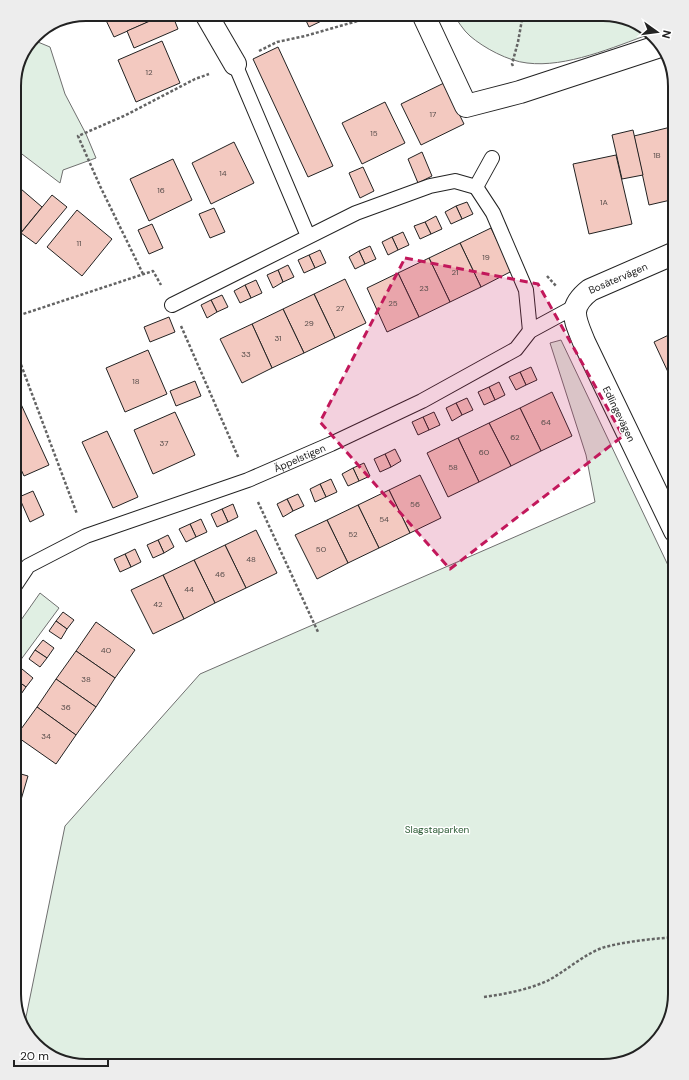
<svg xmlns="http://www.w3.org/2000/svg" width="689" height="1080" viewBox="0 0 689 1080" font-family="'DM Sans',sans-serif">
<rect width="100%" height="100%" fill="#fff"/>
<g fill="#e0efe3" stroke="#6f6f6f">
<path d="M 453,14 L 594,14 L 595,17 L 603,14 L 608,14 L 643,26 L 650,34 C 614,47 566,68 527,63 C 508,61 484,48 470,36 C 463,30 458,21 453,14 Z"/>
<path d="M 33,40 L 50,47 L 65,94 L 86,134 L 96,158 L 63,170 L 60,183 L 14,148 L 14,81 Z"/>
<path d="M 561,340 L 675,580 L 675,995 L 663,1034 L 635,1059 L 603,1066 L 81,1066 L 46,1054 L 26,1031 L 26,1017 L 65,826 L 200,674 L 595,502 L 586,455 L 550,343 Z"/>
<path d="M 40,593 L 59,608 L 14,669 L 14,630 Z"/>
</g>
<g fill="#f3c9c0" stroke="#222">
<path d="M 103,14 L 156,14 L 157,18 L 114,37 Z"/>
<path d="M 166,14 L 172,14 L 178,29 L 134,48 L 127,31 Z"/>
<path d="M 303,14 L 336,14 L 309,27 Z"/>
<path d="M 162,41 L 180,83 L 136,102 L 118,60 Z"/>
<path d="M 278,47 L 333,166 L 308,177 L 253,59 Z"/>
<path d="M 444,83 L 464,124 L 421,145 L 401,104 Z"/>
<path d="M 385,102 L 405,143 L 362,164 L 342,123 Z"/>
<path d="M 672,106 L 675,106 L 675,118 Z"/>
<path d="M 675,126 L 675,199 L 649,205 L 634,136 Z"/>
<path d="M 633,130 L 643,175 L 622,179 L 612,135 Z"/>
<path d="M 234,142 L 254,183 L 211,204 L 192,163 Z"/>
<path d="M 422,152 L 432,176 L 418,183 L 408,159 Z"/>
<path d="M 616,155 L 632,224 L 589,234 L 573,164 Z"/>
<path d="M 173,159 L 192,200 L 149,221 L 130,179 Z"/>
<path d="M 363,167 L 374,191 L 360,198 L 349,173 Z"/>
<path d="M 14,183 L 42,207 L 14,241 Z"/>
<path d="M 52,195 L 67,207 L 36,244 L 21,233 Z"/>
<path d="M 467,202 L 473,214 L 462,219 L 456,206 Z"/>
<path d="M 456,206 L 462,219 L 451,224 L 445,212 Z"/>
<path d="M 214,208 L 225,232 L 210,238 L 199,214 Z"/>
<path d="M 77,210 L 112,239 L 82,276 L 47,247 Z"/>
<path d="M 436,216 L 442,229 L 431,234 L 425,222 Z"/>
<path d="M 425,222 L 431,234 L 420,239 L 414,226 Z"/>
<path d="M 152,224 L 163,248 L 149,254 L 138,230 Z"/>
<path d="M 491,228 L 512,271 L 481,287 L 460,243 Z"/>
<path d="M 403,232 L 409,245 L 398,250 L 392,237 Z"/>
<path d="M 392,237 L 398,250 L 388,255 L 382,242 Z"/>
<path d="M 460,243 L 481,287 L 450,302 L 429,258 Z"/>
<path d="M 370,246 L 376,259 L 365,264 L 359,251 Z"/>
<path d="M 320,250 L 326,263 L 315,268 L 309,255 Z"/>
<path d="M 359,251 L 365,264 L 355,269 L 349,257 Z"/>
<path d="M 309,255 L 315,268 L 304,273 L 298,260 Z"/>
<path d="M 429,258 L 450,302 L 419,317 L 398,273 Z"/>
<path d="M 288,265 L 294,277 L 283,282 L 278,270 Z"/>
<path d="M 278,270 L 283,282 L 273,288 L 267,275 Z"/>
<path d="M 398,273 L 419,317 L 387,332 L 367,288 Z"/>
<path d="M 345,279 L 366,323 L 335,338 L 314,294 Z"/>
<path d="M 256,280 L 262,293 L 251,298 L 245,285 Z"/>
<path d="M 245,285 L 251,298 L 240,303 L 234,291 Z"/>
<path d="M 314,294 L 335,338 L 304,353 L 283,309 Z"/>
<path d="M 222,295 L 228,307 L 217,312 L 211,300 Z"/>
<path d="M 211,300 L 217,312 L 207,318 L 201,305 Z"/>
<path d="M 283,309 L 304,353 L 272,368 L 252,324 Z"/>
<path d="M 169,317 L 175,332 L 150,342 L 144,327 Z"/>
<path d="M 252,324 L 272,368 L 242,383 L 220,339 Z"/>
<path d="M 675,332 L 675,387 L 654,342 Z"/>
<path d="M 148,350 L 167,394 L 125,412 L 106,368 Z"/>
<path d="M 531,367 L 537,380 L 526,385 L 520,372 Z"/>
<path d="M 520,372 L 526,385 L 516,390 L 509,377 Z"/>
<path d="M 195,381 L 201,396 L 176,406 L 170,391 Z"/>
<path d="M 499,382 L 505,395 L 495,400 L 489,387 Z"/>
<path d="M 489,387 L 495,400 L 484,405 L 478,392 Z"/>
<path d="M 14,389 L 49,465 L 24,476 L 14,454 Z"/>
<path d="M 552,392 L 572,436 L 541,451 L 520,408 Z"/>
<path d="M 467,398 L 473,410 L 462,415 L 456,403 Z"/>
<path d="M 456,403 L 462,415 L 452,421 L 446,408 Z"/>
<path d="M 520,408 L 541,451 L 511,466 L 489,423 Z"/>
<path d="M 175,412 L 195,455 L 153,474 L 134,430 Z"/>
<path d="M 434,412 L 440,425 L 429,430 L 423,417 Z"/>
<path d="M 423,417 L 429,430 L 418,435 L 412,422 Z"/>
<path d="M 489,423 L 511,466 L 479,482 L 458,438 Z"/>
<path d="M 107,431 L 138,497 L 113,508 L 82,442 Z"/>
<path d="M 458,438 L 479,482 L 448,497 L 427,453 Z"/>
<path d="M 395,449 L 401,461 L 391,467 L 385,454 Z"/>
<path d="M 385,454 L 391,467 L 380,472 L 374,459 Z"/>
<path d="M 364,463 L 370,476 L 359,481 L 353,468 Z"/>
<path d="M 353,468 L 359,481 L 348,486 L 342,474 Z"/>
<path d="M 420,475 L 441,518 L 410,533 L 389,490 Z"/>
<path d="M 331,479 L 337,492 L 326,497 L 320,484 Z"/>
<path d="M 14,484 L 19,494 L 14,496 Z"/>
<path d="M 320,484 L 326,497 L 315,502 L 310,489 Z"/>
<path d="M 389,490 L 410,533 L 379,548 L 358,505 Z"/>
<path d="M 33,491 L 44,515 L 30,522 L 19,497 Z"/>
<path d="M 298,494 L 304,506 L 293,511 L 287,499 Z"/>
<path d="M 287,499 L 293,511 L 283,517 L 277,504 Z"/>
<path d="M 233,504 L 238,517 L 228,522 L 222,509 Z"/>
<path d="M 358,505 L 379,548 L 348,563 L 327,520 Z"/>
<path d="M 222,509 L 228,522 L 217,527 L 211,514 Z"/>
<path d="M 201,519 L 207,532 L 196,537 L 190,524 Z"/>
<path d="M 327,520 L 348,563 L 317,579 L 295,535 Z"/>
<path d="M 190,524 L 196,537 L 186,542 L 179,529 Z"/>
<path d="M 256,530 L 277,573 L 246,588 L 225,545 Z"/>
<path d="M 168,535 L 174,547 L 164,553 L 158,540 Z"/>
<path d="M 158,540 L 164,553 L 153,558 L 147,545 Z"/>
<path d="M 225,545 L 246,588 L 215,603 L 194,560 Z"/>
<path d="M 135,549 L 141,562 L 131,567 L 125,554 Z"/>
<path d="M 125,554 L 131,567 L 120,572 L 114,559 Z"/>
<path d="M 194,560 L 215,603 L 184,619 L 163,575 Z"/>
<path d="M 163,575 L 184,619 L 153,634 L 131,590 Z"/>
<path d="M 63,612 L 74,620 L 67,629 L 56,621 Z"/>
<path d="M 56,621 L 67,629 L 61,639 L 49,631 Z"/>
<path d="M 96,622 L 135,650 L 115,678 L 76,651 Z"/>
<path d="M 43,640 L 54,648 L 47,658 L 35,650 Z"/>
<path d="M 35,650 L 47,658 L 40,667 L 29,659 Z"/>
<path d="M 76,651 L 115,678 L 96,707 L 56,679 Z"/>
<path d="M 22,669 L 33,678 L 26,687 L 15,679 Z"/>
<path d="M 15,679 L 26,687 L 19,697 L 14,693 Z"/>
<path d="M 56,679 L 96,707 L 76,735 L 37,707 Z"/>
<path d="M 37,707 L 76,735 L 56,764 L 16,736 Z"/>
<path d="M 14,772 L 28,776 L 18,810 L 14,808 Z"/>
<path d="M 14,808 L 18,810 L 14,821 Z"/>
</g>
<g fill="none" stroke-linecap="round" stroke-linejoin="round">
<g stroke="#222" stroke-width="16">
<g id="lane">
<path d="M 235,64 L 308,236"/>
<path d="M 476,187 L 493,213 L 526,290 L 530,331"/>
<path d="M 172,305 L 356,213 L 430,186 L 455,181 L 476,187 L 492,158"/>
<path id="s1" d="M 14,587 L 28,566 L 86,536 L 248,480 L 331,444 L 422,401 L 516,349 L 530,331 L 576,306"/>
</g>
</g>
<g stroke="#222" stroke-width="24">
<g id="street">
<path d="M 206,14 L 235,64"/>
<path d="M 423,14 L 466,106 L 520,92 L 660,46"/>
<path id="s2" d="M 675,531 L 584,342 C 575,319 567,308 590,290 L 675,253"/>
</g>
</g>
<g stroke="#646464" stroke-width="2.5" stroke-dasharray="3 2" stroke-linecap="butt">
<path d="M 259,51 L 277,42 L 305,36 L 382,14"/>
<path d="M 513,66 L 512,64 L 518,42 L 523,14"/>
<path d="M 143,274 L 100,186 L 78,136 L 126,115 L 195,79 L 209,74"/>
<path d="M 547,276 L 556,286"/>
<path d="M 14,317 L 153,271 L 161,285"/>
<path d="M 181,326 L 239,459"/>
<path d="M 14,346 L 77,514"/>
<path d="M 258,502 L 318,632"/>
<path d="M 671,558 L 675,566"/>
<path d="M 484,997 C 505,994 527,990 547,981 C 565,972 585,953 605,947 C 628,941 652,939 675,937"/>
<path d="M 567,1066 L 567,1062"/>
</g>
<use href="#lane" stroke="#fff" stroke-width="14"/>
<use href="#street" stroke="#fff" stroke-width="22"/>
</g>
<path fill="#c2185b" fill-opacity="0.2" stroke="#c2185b" stroke-width="3" stroke-dasharray="8 5" stroke-linejoin="round" d="M 405,258 L 538,284 L 623,436 L 450,569 L 320,422 Z"/>
<g text-anchor="middle" dominant-baseline="central" stroke-width="3" stroke-linejoin="round" paint-order="stroke">
<g font-size="8" fill="#564c4a">
<text x="149" y="72">12</text>
<text x="433" y="114">17</text>
<text x="374" y="133">15</text>
<text x="657" y="155">1B</text>
<text x="223" y="173">14</text>
<text x="161" y="190">16</text>
<text x="604" y="202">1A</text>
<text x="79" y="243">11</text>
<text x="486" y="257">19</text>
<text x="455" y="272">21</text>
<text x="424" y="288">23</text>
<text x="393" y="303">25</text>
<text x="340" y="308">27</text>
<text x="309" y="323">29</text>
<text x="278" y="338">31</text>
<text x="246" y="354">33</text>
<text x="136" y="381">18</text>
<text x="546" y="422">64</text>
<text x="515" y="437">62</text>
<text x="164" y="443">37</text>
<text x="484" y="452">60</text>
<text x="453" y="467">58</text>
<text x="415" y="504">56</text>
<text x="384" y="519">54</text>
<text x="353" y="534">52</text>
<text x="321" y="549">50</text>
<text x="251" y="559">48</text>
<text x="220" y="574">46</text>
<text x="189" y="589">44</text>
<text x="158" y="604">42</text>
<text x="106" y="650">40</text>
<text x="86" y="679">38</text>
<text x="66" y="707">36</text>
<text x="46" y="736">34</text>
</g>
<g font-size="10" fill="#222" stroke="#fff">
<text stroke="none"><textPath href="#s2" startOffset="299">Bosätervägen</textPath></text>
<text transform="translate(619 414) rotate(64)">Edlingevägen</text>
<text stroke="none"><textPath href="#s1" startOffset="318">Äppelstigen</textPath></text>
</g>
<g font-size="10" fill="#2f5e38" stroke="#fff">
<text x="437" y="829">Slagstaparken</text>
</g>
</g>
<path d="M0 0H689V1080H0ZM86 21H603A65 65 0 0 1 668 86V994A65 65 0 0 1 603 1059H86A65 65 0 0 1 21 994V86A65 65 0 0 1 86 21Z" fill="#ededed" fill-rule="evenodd"/>
<path fill="none" stroke="#222" stroke-width="2" d="M86 21H603A65 65 0 0 1 668 86V994A65 65 0 0 1 603 1059H86A65 65 0 0 1 21 994V86A65 65 0 0 1 86 21Z"/>
<g transform="translate(657 32) rotate(104)" stroke="#ffffff" stroke-width="3" paint-order="stroke">
<path d="M0-3L7 15L0 10L-7 15Z" fill="#222222"/>
<text y="-6" font-size="11" font-weight="bold" text-anchor="middle" fill="#222222">N</text>
</g>
<path d="M14 1060v6h94v-6" fill="none" stroke="#222222" stroke-width="2"/>
<text x="20" y="1060" font-size="12" fill="#222222" stroke="#ffffff" stroke-width="3" paint-order="stroke">20 m</text>
</svg>
